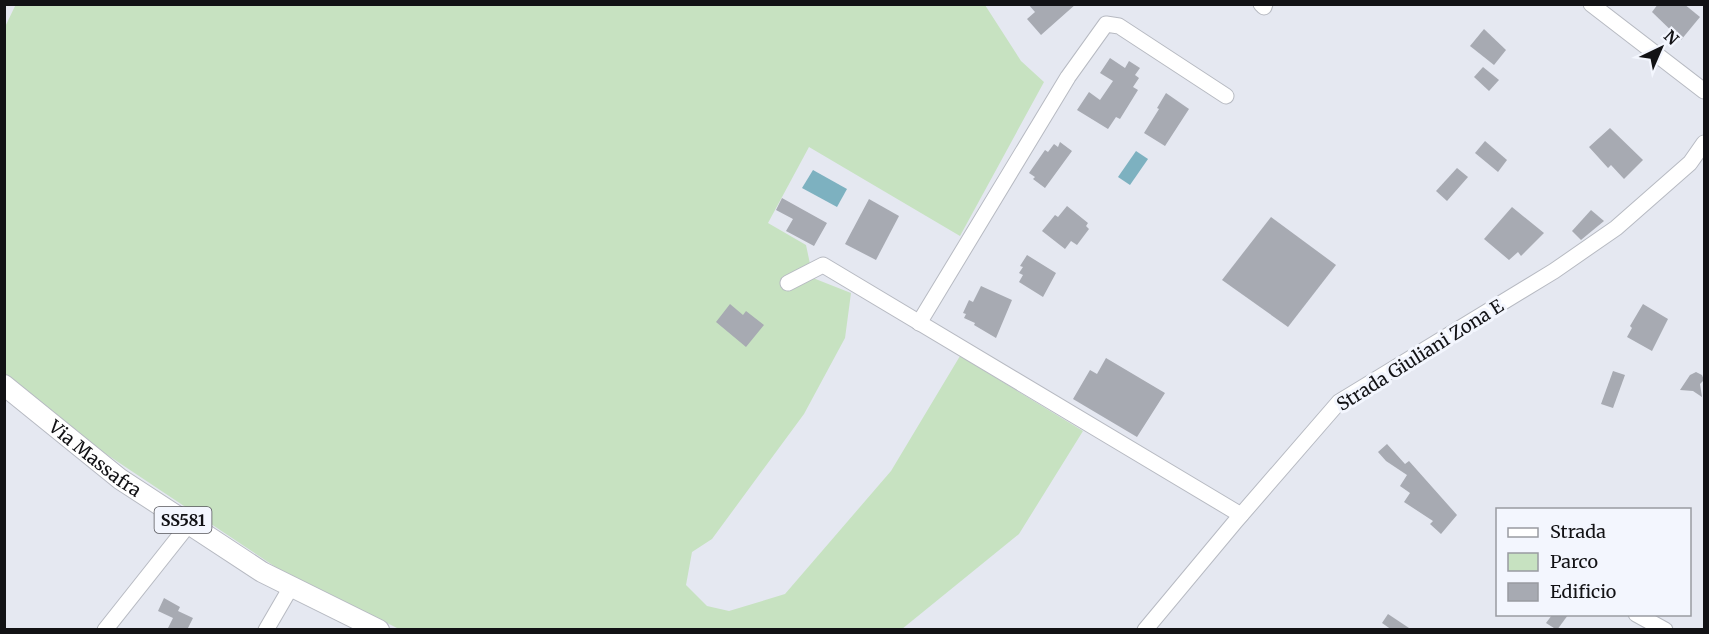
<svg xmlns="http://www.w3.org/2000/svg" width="1709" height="634" viewBox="0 0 1709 634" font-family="Merriweather,serif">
<rect width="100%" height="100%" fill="#e5e8f1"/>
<path fill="#c7e2c1" d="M 16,4 L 985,5 L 1021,61 L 1044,82 L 960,236 L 809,147 L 768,223 L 806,245 L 813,278 L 851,293 L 845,338 L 804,414 L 712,539 L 692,552 L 686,585 L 707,606 L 729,611 L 785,594 L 891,471 L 960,356 L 1083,431 L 1019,534 L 902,629 L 399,629 L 277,568 L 73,432 L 5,375 L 4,29 Z"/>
<g fill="#7db1c0">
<path d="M 1136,151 L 1148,159 L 1130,185 L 1118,177 Z"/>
<path d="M 813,170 L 847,189 L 837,207 L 802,188 Z"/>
</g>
<g fill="#a7aab2">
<path d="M 1028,4 L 1076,4 L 1041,35 L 1027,19 L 1035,12 Z"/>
<path d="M 1658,4 L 1684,4 L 1700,17 L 1681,40 L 1652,12 Z"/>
<path d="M 1484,29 L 1506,50 L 1494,65 L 1470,46 Z"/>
<path d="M 1110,58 L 1125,68 L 1129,61 L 1140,68 L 1135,75 L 1139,78 L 1133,87 L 1138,90 L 1120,119 L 1116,117 L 1108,129 L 1077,110 L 1089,92 L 1100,100 L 1113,81 L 1100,73 Z"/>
<path d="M 1483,67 L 1499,80 L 1489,91 L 1474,77 Z"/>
<path d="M 1166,93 L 1189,109 L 1165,146 L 1144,133 L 1159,109 L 1157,108 Z"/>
<path d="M 1610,128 L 1643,160 L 1624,179 L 1611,165 L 1608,168 L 1589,147 Z"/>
<path d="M 1485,141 L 1507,160 L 1498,172 L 1475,153 Z"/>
<path d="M 1060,142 L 1072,151 L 1045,188 L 1033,179 L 1035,177 L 1029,173 L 1045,150 L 1048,152 L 1054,144 L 1058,147 Z"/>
<path d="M 1457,168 L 1468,177 L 1447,201 L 1436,191 Z"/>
<path d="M 782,198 L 827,223 L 814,246 L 786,231 L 793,219 L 776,210 Z"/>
<path d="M 869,199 L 899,216 L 876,260 L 845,244 Z"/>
<path d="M 1067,206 L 1088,223 L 1086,226 L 1089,229 L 1077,245 L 1071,241 L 1065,249 L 1042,231 L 1055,215 L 1058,217 Z"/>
<path d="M 1512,207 L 1544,233 L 1521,256 L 1518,252 L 1509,260 L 1484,239 Z"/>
<path d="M 1591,210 L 1604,221 L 1581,240 L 1572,231 Z"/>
<path d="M 1271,217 L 1336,265 L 1288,327 L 1222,280 Z"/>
<path d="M 1027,255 L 1056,273 L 1043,297 L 1019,282 L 1023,275 L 1019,273 L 1023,267 L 1020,266 Z"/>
<path d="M 981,286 L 1012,300 L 996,338 L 974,325 L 975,323 L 964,318 L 966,314 L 963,313 L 969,300 L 973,302 Z"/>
<path d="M 730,304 L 743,315 L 746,311 L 764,325 L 746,347 L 716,322 Z"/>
<path d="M 1643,304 L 1668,319 L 1652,351 L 1627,337 L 1632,328 L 1630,326 Z"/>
<path d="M 1106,358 L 1165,393 L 1137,437 L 1073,399 L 1090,370 L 1097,374 Z"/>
<path d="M 1613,371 L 1625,375 L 1613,408 L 1601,404 Z"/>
<path d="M 1696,372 L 1702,375 L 1704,380 L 1700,384 L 1702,397 L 1693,391 L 1680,390 L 1690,375 Z"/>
<path d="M 1387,444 L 1405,464 L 1409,461 L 1457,515 L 1441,534 L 1430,524 L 1433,521 L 1404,502 L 1410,493 L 1400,486 L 1407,475 L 1386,461 L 1378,452 Z"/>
<path d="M 164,598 L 180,607 L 178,611 L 193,618 L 187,630 L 167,630 L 173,618 L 158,611 Z"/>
<path d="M 1388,614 L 1412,630 L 1392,630 L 1382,623 Z"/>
<path d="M 1552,615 L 1568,615 L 1557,630 L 1546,623 Z"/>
</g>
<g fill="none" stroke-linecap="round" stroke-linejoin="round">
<g stroke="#b7bac2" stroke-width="17">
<g id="minor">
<path d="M 1261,4 L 1264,7 L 1265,4"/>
<path d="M 1591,4 L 1704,91"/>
<path d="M 788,283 L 823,265 L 1241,515"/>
<path d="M 919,323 L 1068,77 L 1106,24 L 1119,26 L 1226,96"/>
<path d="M 1636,614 L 1665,630"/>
<path d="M 105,630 L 189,524"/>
<path d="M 266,630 L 291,587"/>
<path d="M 1145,630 L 1235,522 L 1339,402 L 1554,271 L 1616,228 L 1690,163 L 1704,143"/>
</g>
</g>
<g stroke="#b7bac2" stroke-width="22">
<g id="major">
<path id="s1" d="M 4,385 L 120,479 L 189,524 L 262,572 L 379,630"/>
</g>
</g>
<use href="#minor" stroke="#fff" stroke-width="15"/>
<use href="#major" stroke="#fff" stroke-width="20"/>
</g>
<g text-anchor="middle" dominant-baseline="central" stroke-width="6" stroke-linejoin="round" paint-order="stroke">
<rect fill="#f3f6fe" stroke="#56565b" stroke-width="1.5" x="154.5" y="507" width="57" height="26" rx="4.5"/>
<g font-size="16" font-weight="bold" fill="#121215">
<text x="183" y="520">SS581</text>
</g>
<g font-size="18" fill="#121215" stroke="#f3f6fe">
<text transform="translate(1420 355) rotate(-32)">Strada Giuliani Zona E</text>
<text stroke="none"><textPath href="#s1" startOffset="117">Via Massafra</textPath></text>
</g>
</g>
<rect width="1709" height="634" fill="none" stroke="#121215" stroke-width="12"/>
<rect x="1496" y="508" width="195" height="108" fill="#f3f6fe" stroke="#999ba1" stroke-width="1.5"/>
<rect x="1508" y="528" width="30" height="9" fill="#ffffff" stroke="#999ba1" stroke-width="1.5"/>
<text x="1550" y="538" font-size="18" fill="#121215">Strada</text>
<rect x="1508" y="553" width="30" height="18" fill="#c7e2c1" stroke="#999ba1" stroke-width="1.5"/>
<text x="1550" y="568" font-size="18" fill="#121215">Parco</text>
<rect x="1508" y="583" width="30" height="18" fill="#a7aab2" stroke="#999ba1" stroke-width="1.5"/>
<text x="1550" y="598" font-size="18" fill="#121215">Edificio</text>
<g transform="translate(1661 48) rotate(44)" stroke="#f3f6fe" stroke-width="4.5" paint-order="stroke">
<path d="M0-4.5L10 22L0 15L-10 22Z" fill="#121215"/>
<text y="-9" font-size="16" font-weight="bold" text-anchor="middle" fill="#121215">N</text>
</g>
</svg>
